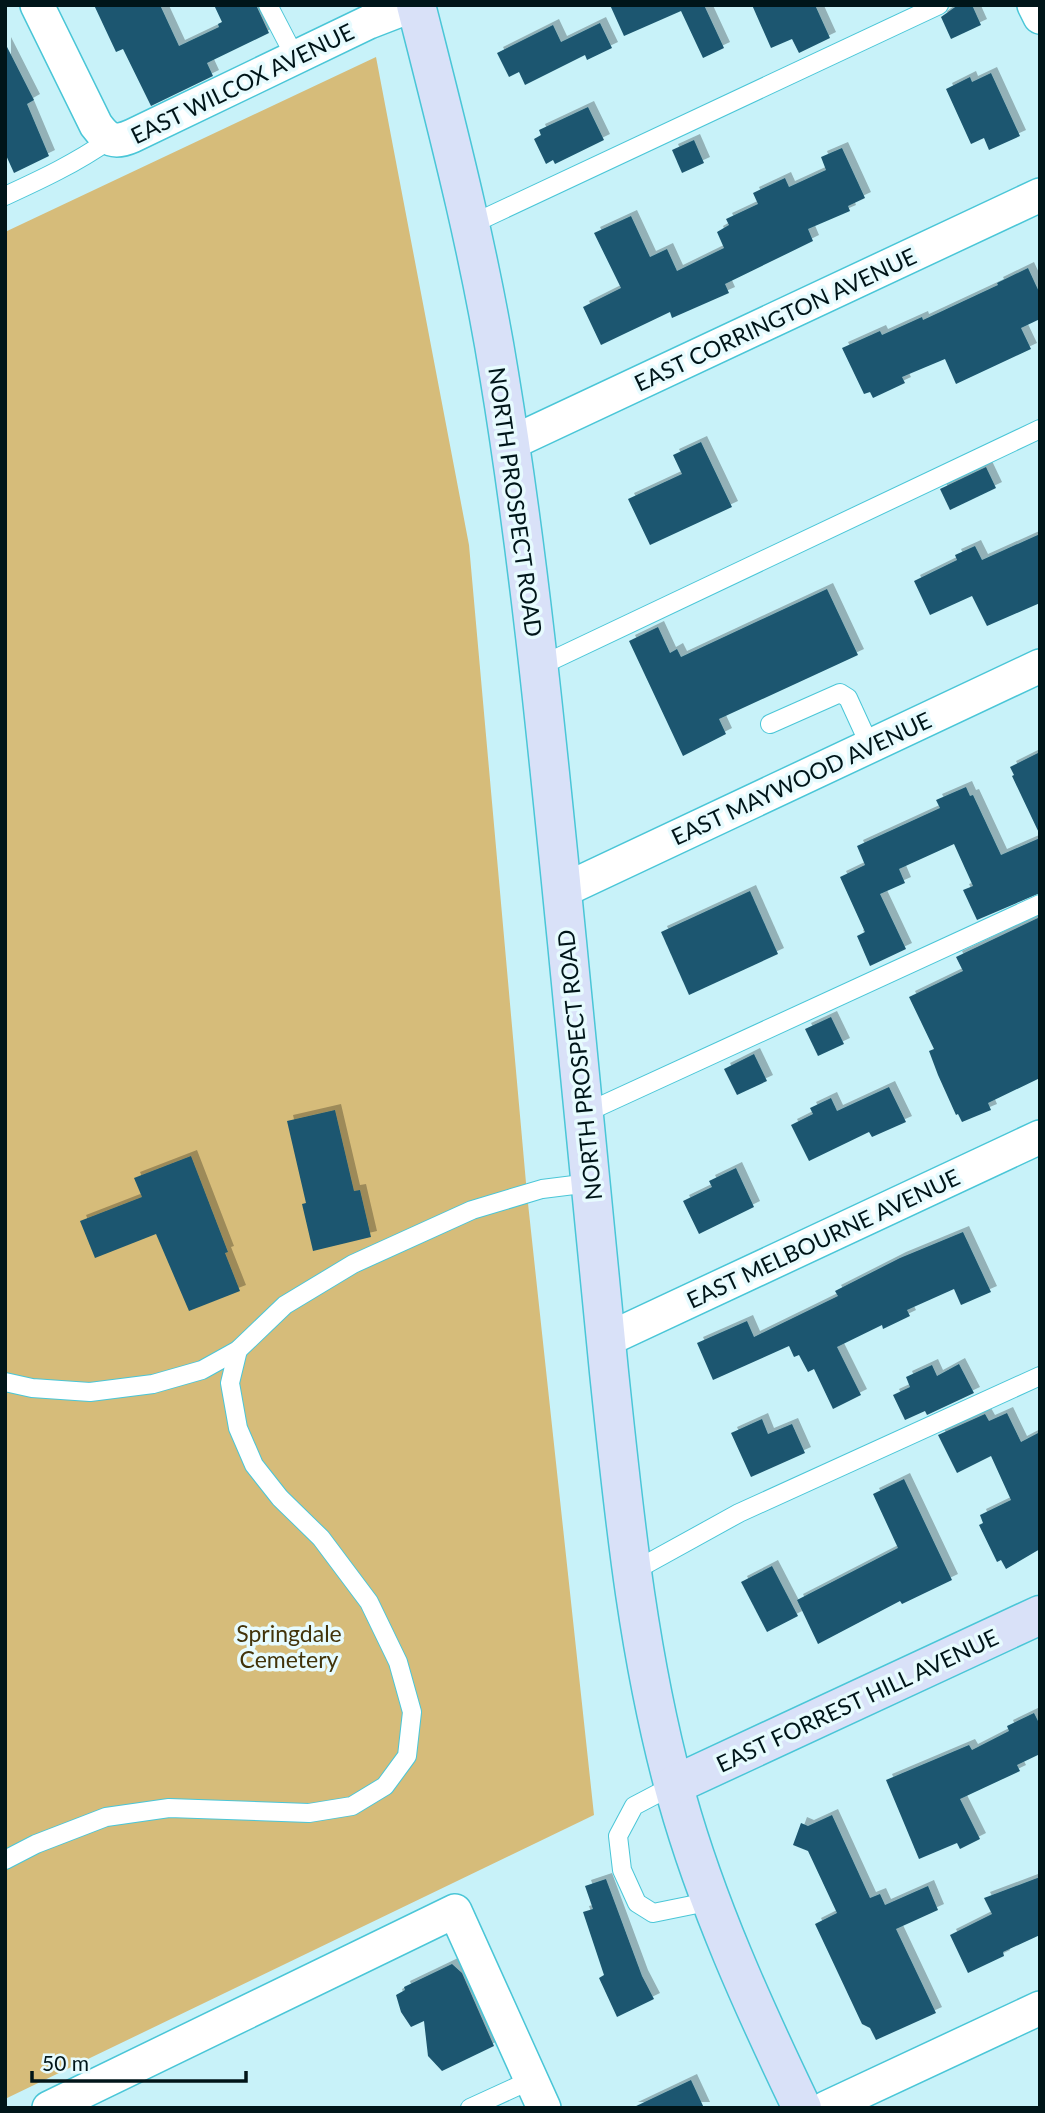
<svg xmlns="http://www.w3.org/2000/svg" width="1045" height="2113" viewBox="0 0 1045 2113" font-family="Lato,sans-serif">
<defs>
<filter id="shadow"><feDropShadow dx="6" dy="-6" stdDeviation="0" flood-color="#0004"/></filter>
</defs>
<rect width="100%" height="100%" fill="#c8f2f9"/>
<path fill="#d6bc7a" d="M 376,57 L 469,545 L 527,1194 L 594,1815 L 5,2099 L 5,232 Z"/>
<g fill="#1b576f" filter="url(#shadow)">
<path d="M 94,5 L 160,5 L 179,46 L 219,27 L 218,24 L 222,22 L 214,5 L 256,5 L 269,33 L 207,63 L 213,76 L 151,106 L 123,49 L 116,52 Z"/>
<path d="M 610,5 L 704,5 L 724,48 L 703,58 L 681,11 L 624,36 Z"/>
<path d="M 752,5 L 815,5 L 830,38 L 799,53 L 792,39 L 771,48 Z"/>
<path d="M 958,5 L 972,5 L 981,25 L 951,39 L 941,17 Z"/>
<path d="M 600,23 L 612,48 L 587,60 L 585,55 L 525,85 L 519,72 L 509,77 L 497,53 L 553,25 L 561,42 Z"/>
<path d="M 5,43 L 34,100 L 27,104 L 49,156 L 14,173 L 5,153 Z"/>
<path d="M 991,73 L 1020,136 L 989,150 L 984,138 L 971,144 L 946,89 L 970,77 L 972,82 Z"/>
<path d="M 588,107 L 604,140 L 555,164 L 553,160 L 546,164 L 534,139 L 541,135 L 539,130 Z"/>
<path d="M 694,140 L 704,163 L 682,173 L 672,150 Z"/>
<path d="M 842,148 L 865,198 L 848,206 L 850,211 L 808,229 L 813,241 L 725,284 L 729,293 L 672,318 L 670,312 L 601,345 L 583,307 L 621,288 L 594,233 L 631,216 L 650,257 L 667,249 L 677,271 L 724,248 L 717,232 L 729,225 L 726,219 L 758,204 L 753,193 L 785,178 L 789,187 L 826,170 L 821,157 Z"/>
<path d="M 1028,268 L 1040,294 L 1040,319 L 1021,328 L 1031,349 L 956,384 L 945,359 L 902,377 L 905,383 L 873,398 L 870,392 L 864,394 L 842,348 L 880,331 L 882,335 L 922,317 L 923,320 L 998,285 L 997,283 Z"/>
<path d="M 701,442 L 732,507 L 650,545 L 628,499 L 682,474 L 673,455 Z"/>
<path d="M 986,467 L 996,488 L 950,510 L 940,489 Z"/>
<path d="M 1040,534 L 1040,603 L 987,626 L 972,596 L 930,615 L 914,581 L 957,560 L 955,555 L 975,546 L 982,560 Z"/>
<path d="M 827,589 L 858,655 L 719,719 L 726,734 L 683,756 L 629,641 L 658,627 L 670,653 L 677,649 L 681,657 Z"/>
<path d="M 1040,752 L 1040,835 L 1012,776 L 1014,775 L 1010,767 Z"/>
<path d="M 966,787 L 970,796 L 973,795 L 1001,855 L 1040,838 L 1040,893 L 977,920 L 963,890 L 973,886 L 954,844 L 899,869 L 905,883 L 880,894 L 906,949 L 870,966 L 857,936 L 865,932 L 840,877 L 865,865 L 857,846 L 940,808 L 936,800 Z"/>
<path d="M 750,891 L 778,954 L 689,995 L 661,932 Z"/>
<path d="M 1040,917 L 1040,1078 L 988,1103 L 991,1110 L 962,1122 L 958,1114 L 956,1115 L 938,1075 L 929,1051 L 934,1049 L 909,997 L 963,971 L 956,957 Z"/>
<path d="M 831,1017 L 844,1044 L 818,1056 L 805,1029 Z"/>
<path d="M 754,1054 L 767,1081 L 737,1095 L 724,1069 Z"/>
<path d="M 889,1087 L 906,1122 L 872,1137 L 869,1132 L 809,1161 L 791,1125 L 813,1114 L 810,1108 L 831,1098 L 837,1111 Z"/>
<path d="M 335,1110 L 354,1191 L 360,1190 L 371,1237 L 313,1251 L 302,1204 L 306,1203 L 287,1121 Z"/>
<path d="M 191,1156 L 228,1252 L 225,1253 L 240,1291 L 189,1311 L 156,1234 L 95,1258 L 80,1221 L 142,1197 L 134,1178 Z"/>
<path d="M 736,1168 L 754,1207 L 699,1234 L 683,1201 L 712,1187 L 709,1181 Z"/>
<path d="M 963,1232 L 991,1292 L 961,1305 L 954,1289 L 907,1310 L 910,1316 L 883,1329 L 882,1325 L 837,1347 L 861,1395 L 833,1409 L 814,1369 L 808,1372 L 799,1355 L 794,1357 L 789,1346 L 713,1380 L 697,1343 L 747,1321 L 754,1337 L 838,1296 L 835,1291 L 900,1258 Z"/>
<path d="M 959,1364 L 974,1393 L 927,1415 L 925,1411 L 905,1420 L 893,1395 L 910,1387 L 906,1377 L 932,1365 L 937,1376 Z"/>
<path d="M 1007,1413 L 1021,1442 L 1040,1432 L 1040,1549 L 1006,1569 L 1001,1560 L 997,1562 L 979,1525 L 983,1523 L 980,1515 L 1011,1500 L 991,1456 L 957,1473 L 938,1435 L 985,1414 L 989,1421 Z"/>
<path d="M 762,1419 L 768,1434 L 792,1424 L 805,1453 L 751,1477 L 731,1433 Z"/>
<path d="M 904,1479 L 952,1580 L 902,1604 L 900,1601 L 818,1644 L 797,1600 L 898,1548 L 873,1494 Z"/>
<path d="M 772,1566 L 798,1616 L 767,1632 L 741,1582 Z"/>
<path d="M 1034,1713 L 1040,1725 L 1040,1754 L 1017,1765 L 1020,1771 L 960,1799 L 980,1839 L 960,1849 L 957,1843 L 919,1859 L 886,1780 L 969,1745 L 972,1750 L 1009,1731 L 1007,1726 Z"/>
<path d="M 832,1815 L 870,1898 L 880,1894 L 885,1905 L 928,1886 L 938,1910 L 896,1929 L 936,2013 L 876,2040 L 870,2028 L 862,2024 L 815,1924 L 837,1913 L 808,1851 L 793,1845 L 801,1823 L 808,1826 Z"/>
<path d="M 1040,1877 L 1040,1935 L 1003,1952 L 1004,1956 L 968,1973 L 950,1935 L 992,1914 L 984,1898 Z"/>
<path d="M 606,1879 L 642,1976 L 654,1999 L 617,2017 L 599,1978 L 604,1975 L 583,1912 L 593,1909 L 585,1886 Z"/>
<path d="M 452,1964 L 462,1973 L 494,2046 L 442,2071 L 428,2056 L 424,2021 L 411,2027 L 401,2012 L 396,1995 L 405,1990 L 404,1987 Z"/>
<path d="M 691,2080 L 704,2108 L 632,2108 Z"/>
</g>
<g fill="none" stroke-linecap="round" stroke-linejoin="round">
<g stroke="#4ac6d7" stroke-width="20">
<g id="service">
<path d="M 268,5 L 295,57"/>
<path d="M 5,196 C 42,179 76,163 109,140"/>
<path d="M 470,225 L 939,5"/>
<path d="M 540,666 L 1040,429"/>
<path d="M 770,724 L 840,693 L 848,698 L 870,746"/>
<path d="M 583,1114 L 1040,904"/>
<path d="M 5,1382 L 32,1388 L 90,1392 L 153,1384 L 202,1370 L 238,1350 L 285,1305 L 353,1264 L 472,1210 L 542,1189 L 590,1183"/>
<path d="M 632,1572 L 739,1513 L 1040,1376"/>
<path d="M 674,1785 L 634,1806 L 618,1836 L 622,1870 L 637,1903 L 653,1913 L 712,1901"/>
<path d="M 5,1860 L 36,1844 L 106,1817 L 169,1808 L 309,1813 L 352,1806 L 385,1786 L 407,1756 L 412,1712 L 398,1662 L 369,1602 L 321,1538 L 280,1498 L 254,1465 L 238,1428 L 230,1383 L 238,1350"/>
<path d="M 470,2108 L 531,2080"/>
</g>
</g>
<g stroke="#4ac6d7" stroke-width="36">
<g id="minor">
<path d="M 37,5 L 96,125 C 107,140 114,144 132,136 L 369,22 L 413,5"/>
<path d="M 1034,5 L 1040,17"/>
<path d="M 511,443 L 1040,195"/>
<path d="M 562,891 L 1040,666"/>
<path d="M 606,1340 L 1040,1137"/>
<path d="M 49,2108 L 455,1911 L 544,2108"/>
<path d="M 826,2108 L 1040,2008"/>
</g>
</g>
<g stroke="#4ac6d7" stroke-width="41">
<g id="secondary">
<path d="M 416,5 C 447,127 479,249 499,374 C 530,562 548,752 567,942 C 581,1085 594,1228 609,1372 C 624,1515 638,1658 677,1798 C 707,1905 754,2008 802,2108"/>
<path d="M 674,1785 L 1040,1615"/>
</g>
</g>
<use href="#service" stroke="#fff" stroke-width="18"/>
<use href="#minor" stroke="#fff" stroke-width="33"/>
<use href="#secondary" stroke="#d9e1f8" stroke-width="38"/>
</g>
<g text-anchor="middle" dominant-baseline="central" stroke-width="7" stroke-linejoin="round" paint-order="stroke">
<g font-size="23" fill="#001519" stroke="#e7fbfe">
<text transform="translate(242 83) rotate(-26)">EAST WILCOX AVENUE</text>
<text transform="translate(775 319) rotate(-25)">EAST CORRINGTON AVENUE</text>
<text transform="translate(516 502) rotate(82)">NORTH PROSPECT ROAD</text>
<text transform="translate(801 778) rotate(-25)">EAST MAYWOOD AVENUE</text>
<text transform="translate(579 1065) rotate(-96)">NORTH PROSPECT ROAD</text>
<text transform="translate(823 1238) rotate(-25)">EAST MELBOURNE AVENUE</text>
<text transform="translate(857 1700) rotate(-25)">EAST FORREST HILL AVENUE</text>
</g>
<g font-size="23" fill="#42330a" stroke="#e7fbfe">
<text x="289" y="1633">Springdale<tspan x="289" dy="26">Cemetery</tspan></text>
</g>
</g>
<rect width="1045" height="2113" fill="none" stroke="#001519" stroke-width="14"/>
<path d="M32 2071v10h214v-10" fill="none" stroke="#001519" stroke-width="3.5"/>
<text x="42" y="2071" font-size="21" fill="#001519" stroke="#e7fbfe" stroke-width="5" paint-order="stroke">50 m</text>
</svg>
